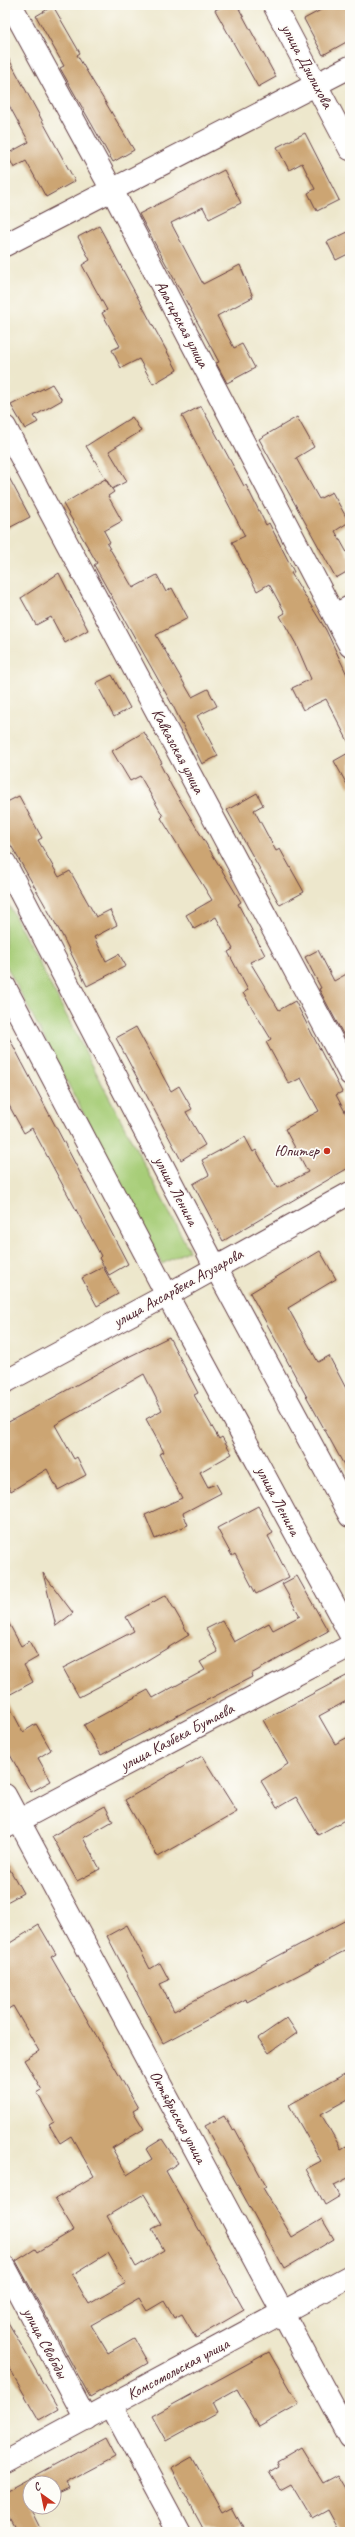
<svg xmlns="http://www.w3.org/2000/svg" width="355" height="2537" viewBox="0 0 355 2537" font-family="Caveat,sans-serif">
<rect width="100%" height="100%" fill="#fdfcf7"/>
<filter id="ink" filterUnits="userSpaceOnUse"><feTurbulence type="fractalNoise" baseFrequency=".025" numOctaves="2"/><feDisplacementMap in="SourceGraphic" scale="8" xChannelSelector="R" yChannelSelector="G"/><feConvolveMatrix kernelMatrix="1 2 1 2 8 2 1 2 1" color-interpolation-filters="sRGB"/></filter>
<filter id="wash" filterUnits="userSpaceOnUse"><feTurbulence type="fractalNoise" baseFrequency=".012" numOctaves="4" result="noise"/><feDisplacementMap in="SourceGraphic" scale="16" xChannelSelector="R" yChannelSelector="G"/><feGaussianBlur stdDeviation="0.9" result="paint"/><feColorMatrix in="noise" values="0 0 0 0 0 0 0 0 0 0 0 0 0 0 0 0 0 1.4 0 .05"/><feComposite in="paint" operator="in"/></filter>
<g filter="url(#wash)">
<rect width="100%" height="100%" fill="#ede7cc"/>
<path fill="#a7cd78" stroke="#787652" d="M 5,898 L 189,1250 L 162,1264 L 5,963 Z"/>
<g id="blocks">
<g fill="#cca573" fill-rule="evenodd">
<path d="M 225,5 L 237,5 L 276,77 L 258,87 L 215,10 Z"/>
<path d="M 330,5 L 350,5 L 350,40 L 323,55 L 304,19 Z"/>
<path d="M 53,6 L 80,53 L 77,55 L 134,150 L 113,162 L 60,68 L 64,66 L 36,16 Z"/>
<path d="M 5,52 L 75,181 L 46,197 L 26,161 L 14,168 L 7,154 L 29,142 L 5,98 Z"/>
<path d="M 305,133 L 339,200 L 317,211 L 308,193 L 315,189 L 302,163 L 289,170 L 277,147 Z"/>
<path d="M 224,170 L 241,203 L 209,219 L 203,207 L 171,223 L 203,284 L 240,265 L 253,297 L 217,316 L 234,348 L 242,344 L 255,368 L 227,383 L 216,363 L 219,362 L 139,214 Z"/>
<path d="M 99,226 L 177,370 L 153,384 L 139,359 L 121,368 L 112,350 L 120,346 L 102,313 L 107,310 L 82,265 L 90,260 L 78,237 Z"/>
<path d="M 350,231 L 350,253 L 336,260 L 327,242 Z"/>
<path d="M 52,384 L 62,400 L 34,416 L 38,422 L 25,429 L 11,405 Z"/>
<path d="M 201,406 L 244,486 L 246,485 L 266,525 L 269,523 L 294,572 L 291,573 L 326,630 L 350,681 L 350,745 L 326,699 L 303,710 L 292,688 L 311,679 L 296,644 L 280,616 L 285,613 L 269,584 L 257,591 L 232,542 L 245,536 L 182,416 Z"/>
<path d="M 132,417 L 141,431 L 109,451 L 127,481 L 112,489 L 86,446 Z"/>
<path d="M 297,417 L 314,447 L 296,458 L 319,499 L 332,492 L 349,522 L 335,531 L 350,558 L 350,570 L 336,578 L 259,439 Z"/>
<path d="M 5,470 L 30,517 L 5,530 Z"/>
<path d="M 105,479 L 114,492 L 108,496 L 122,521 L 104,531 L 110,542 L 107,544 L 133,588 L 157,575 L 166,592 L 172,588 L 188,618 L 156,635 L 192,697 L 208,689 L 217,706 L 197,716 L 218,756 L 202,764 L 173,706 L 94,565 L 97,563 L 63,504 Z"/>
<path d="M 59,573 L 88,630 L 65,643 L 51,617 L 36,625 L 21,598 Z"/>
<path d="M 112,675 L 130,708 L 114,717 L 96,683 Z"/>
<path d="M 144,732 L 162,763 L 160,764 L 172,787 L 241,902 L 238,904 L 265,955 L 250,962 L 279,1010 L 295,1001 L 342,1092 L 336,1095 L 350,1121 L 350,1167 L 223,1241 L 193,1184 L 209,1175 L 202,1160 L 245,1137 L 253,1152 L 256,1150 L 277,1188 L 308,1172 L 285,1129 L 319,1111 L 301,1078 L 289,1084 L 266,1042 L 271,1039 L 243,993 L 248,990 L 228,952 L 233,949 L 216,917 L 194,929 L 186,915 L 212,900 L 161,818 L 163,816 L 140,776 L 130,781 L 112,751 Z"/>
<path d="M 350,752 L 350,790 L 334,761 Z"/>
<path d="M 257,793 L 263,805 L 254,810 L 276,851 L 280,849 L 304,892 L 280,905 L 227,810 Z"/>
<path d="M 19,796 L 42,838 L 38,840 L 59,877 L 70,871 L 96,917 L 110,910 L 117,925 L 94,937 L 106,961 L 119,954 L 126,966 L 87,986 L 62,935 L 5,835 L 5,803 Z"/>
<path d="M 318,950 L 334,981 L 350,972 L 350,1047 L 319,989 L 321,988 L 305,957 Z"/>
<path d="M 136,1027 L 171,1091 L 179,1086 L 192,1109 L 186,1112 L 205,1145 L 181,1160 L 116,1038 Z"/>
<path d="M 5,1030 L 128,1264 L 109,1275 L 99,1258 L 101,1256 L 32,1128 L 24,1133 L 5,1098 Z"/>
<path d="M 320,1251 L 336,1279 L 288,1308 L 318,1362 L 329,1356 L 350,1396 L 350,1476 L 250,1293 Z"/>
<path d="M 103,1267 L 118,1294 L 97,1306 L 82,1278 Z"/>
<path d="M 169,1337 L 198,1393 L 194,1395 L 219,1439 L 222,1437 L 232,1454 L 200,1472 L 208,1487 L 216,1484 L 221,1493 L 183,1513 L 188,1525 L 155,1539 L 145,1515 L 182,1498 L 159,1454 L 164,1452 L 146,1419 L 162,1410 L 144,1374 L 55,1425 L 74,1459 L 77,1457 L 86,1475 L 58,1490 L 47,1469 L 11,1491 L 5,1481 L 5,1424 L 120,1361 Z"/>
<path d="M 258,1506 L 273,1533 L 268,1536 L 289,1577 L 256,1594 L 235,1554 L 232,1556 L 217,1528 Z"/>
<path d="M 43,1573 L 73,1613 L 56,1626 Z"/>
<path d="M 297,1576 L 328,1631 L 251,1674 L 252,1677 L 101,1755 L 84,1725 L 148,1690 L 153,1698 L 205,1670 L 200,1662 L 218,1652 L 206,1629 L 222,1621 L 234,1642 L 269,1623 L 273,1630 L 300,1616 L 282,1584 Z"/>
<path d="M 166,1595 L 189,1635 L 136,1667 L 79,1697 L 63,1668 L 134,1631 L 126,1617 Z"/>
<path d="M 5,1616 L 21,1646 L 29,1641 L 38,1657 L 24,1665 L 33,1682 L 5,1697 Z"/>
<path d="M 350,1674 L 350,1699 L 319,1716 L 335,1744 L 350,1736 L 350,1817 L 318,1835 L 296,1797 L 277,1808 L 261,1781 L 288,1764 L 263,1720 Z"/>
<path d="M 5,1698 L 23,1732 L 36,1724 L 51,1750 L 38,1758 L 51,1781 L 31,1792 L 5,1746 Z"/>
<path d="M 202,1756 L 237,1812 L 158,1857 L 125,1800 Z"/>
<path d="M 105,1806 L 113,1821 L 83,1838 L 100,1869 L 77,1881 L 52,1836 Z"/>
<path d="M 5,1861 L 23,1893 L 5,1903 Z"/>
<path d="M 350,1918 L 350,1948 L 247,2002 L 246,1999 L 163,2043 L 107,1936 L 127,1925 L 150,1969 L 160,1963 L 169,1980 L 160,1984 L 174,2011 Z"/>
<path d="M 39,1925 L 56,1954 L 51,1957 L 138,2108 L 133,2111 L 144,2129 L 112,2148 L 127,2175 L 152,2159 L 146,2149 L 162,2139 L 178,2163 L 166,2171 L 244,2310 L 196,2338 L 182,2314 L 174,2318 L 164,2301 L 147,2311 L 139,2298 L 91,2325 L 108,2353 L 134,2338 L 148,2363 L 90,2397 L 16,2261 L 35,2249 L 37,2252 L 74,2230 L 55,2199 L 94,2176 L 71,2136 L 60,2143 L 49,2125 L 54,2122 L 37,2093 L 42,2090 L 24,2060 L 39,2051 L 13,2006 L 5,2011 L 5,1946 ZM 144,2194 L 162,2224 L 152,2229 L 164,2250 L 136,2267 L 107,2216 ZM 108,2253 L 126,2283 L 89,2304 L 72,2275 Z"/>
<path d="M 287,2018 L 297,2033 L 269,2053 L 258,2038 Z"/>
<path d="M 350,2071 L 350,2098 L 321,2114 L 341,2149 L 350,2144 L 350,2177 L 334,2185 L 340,2196 L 325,2205 L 306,2169 L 321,2161 L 289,2105 Z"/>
<path d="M 224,2116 L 232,2130 L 235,2129 L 266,2186 L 263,2188 L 292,2237 L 322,2219 L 334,2239 L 284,2269 L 205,2126 Z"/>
<path d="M 5,2317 L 58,2409 L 39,2420 L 5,2361 Z"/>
<path d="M 269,2352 L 299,2404 L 259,2427 L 237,2389 L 212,2403 L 217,2413 L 166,2441 L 152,2416 Z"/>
<path d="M 105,2438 L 115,2457 L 66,2483 L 69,2488 L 54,2495 L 54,2483 L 30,2483 L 30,2507 L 34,2509 L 31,2510 L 42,2532 L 17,2532 L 5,2510 L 5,2492 Z"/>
<path d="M 301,2447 L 323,2483 L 338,2475 L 350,2495 L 350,2532 L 340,2532 L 328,2510 L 312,2519 L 291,2484 L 280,2490 L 269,2472 L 279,2466 L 277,2461 Z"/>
<path d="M 192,2457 L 223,2512 L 232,2507 L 243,2528 L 235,2532 L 205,2532 L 171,2469 Z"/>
</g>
</g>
</g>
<g filter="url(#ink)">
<use href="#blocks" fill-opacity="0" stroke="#623d43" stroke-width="1"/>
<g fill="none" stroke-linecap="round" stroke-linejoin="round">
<g stroke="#623d43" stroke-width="24">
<g id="minor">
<path d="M 11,5 L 112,190 L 350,646"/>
<path d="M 274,5 L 350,149"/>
<path d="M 5,245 L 350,67"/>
<path d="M 5,427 L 350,1074"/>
<path d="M 334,615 L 350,607"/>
<path d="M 5,863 L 216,1268 L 350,1516"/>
<path d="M 5,987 L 167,1295 L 350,1634"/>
<path d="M 5,1382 L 167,1295 L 350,1193"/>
<path d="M 5,1795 L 350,2438"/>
<path d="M 6,1827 L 350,1646"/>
<path d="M 5,2267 L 86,2419"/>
<path d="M 111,2405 L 179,2532"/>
<path d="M 5,2462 L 350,2276"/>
</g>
</g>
<use href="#minor" stroke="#fff" stroke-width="22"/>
</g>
</g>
<circle fill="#c8321e" stroke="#fdfcf7" stroke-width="1.5" cx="327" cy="1151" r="4"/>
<g text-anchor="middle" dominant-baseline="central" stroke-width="3.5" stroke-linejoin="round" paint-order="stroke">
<g font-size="16" fill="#4a1f2b" stroke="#fdfcf7">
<text transform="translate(307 66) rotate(62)">улица Дзилихова</text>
<text transform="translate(182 324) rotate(62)">Алагирская улица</text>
<text transform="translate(178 751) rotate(62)">Кавказская улица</text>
<text transform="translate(176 1191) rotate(62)">улица Ленина</text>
<text transform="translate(178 1288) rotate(-29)">улица Ахсарбека Агузарова</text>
<text transform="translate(278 1501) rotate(62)">улица Ленина</text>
<text transform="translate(177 1737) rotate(-28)">улица Казбека Бутаева</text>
<text transform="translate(178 2117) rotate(62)">Октябрьская улица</text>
<text transform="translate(45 2343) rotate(62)">улица Свободы</text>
<text transform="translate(178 2369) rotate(-28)">Комсомольская улица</text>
</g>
<g font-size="16" fill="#4a1f2b" stroke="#fdfcf7" text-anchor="end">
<text x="319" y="1151">Юпитер</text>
</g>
</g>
<rect width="355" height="2537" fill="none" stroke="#fdfcf7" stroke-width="20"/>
<g transform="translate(42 2495) rotate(327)"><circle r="19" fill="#fdfcf7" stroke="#b5a4a5"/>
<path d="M0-3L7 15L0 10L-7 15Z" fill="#c8321e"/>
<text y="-6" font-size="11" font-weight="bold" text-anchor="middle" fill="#4a1f2b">С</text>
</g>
</svg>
